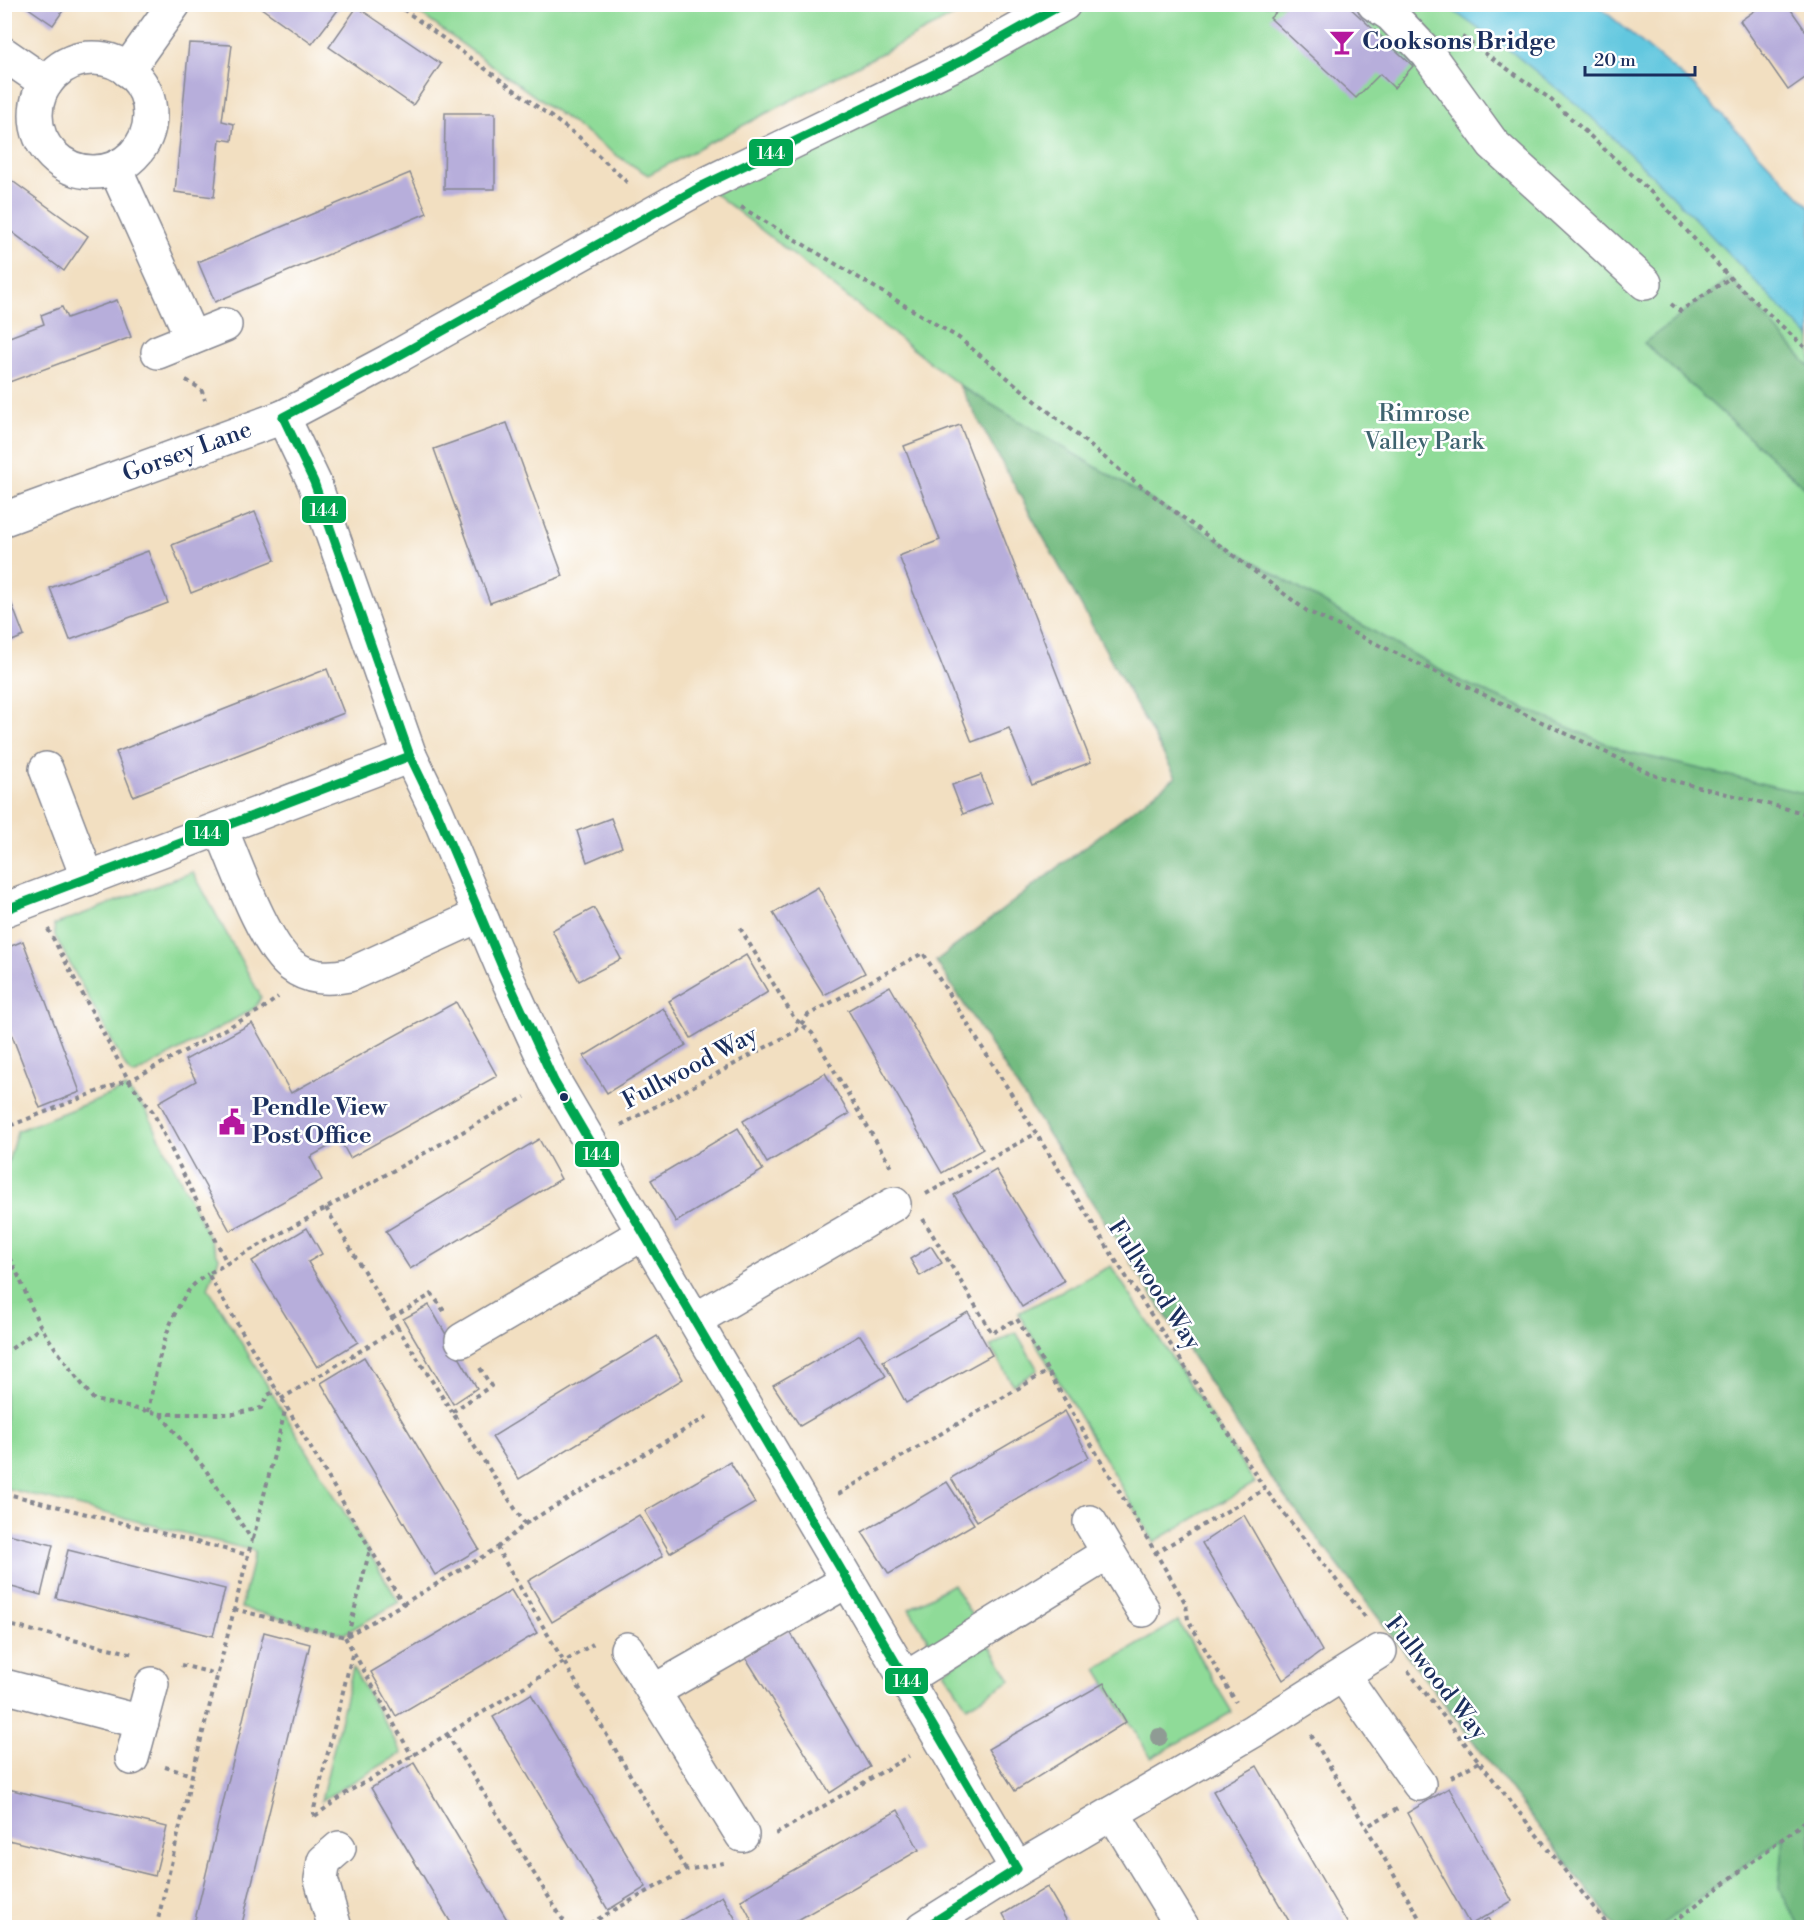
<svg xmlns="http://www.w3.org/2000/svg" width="1816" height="1932" viewBox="0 0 1816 1932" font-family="'Libre Bodoni',serif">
<rect width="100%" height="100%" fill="#fff"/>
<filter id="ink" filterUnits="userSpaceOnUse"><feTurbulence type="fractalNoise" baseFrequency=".0167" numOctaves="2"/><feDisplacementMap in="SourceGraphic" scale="12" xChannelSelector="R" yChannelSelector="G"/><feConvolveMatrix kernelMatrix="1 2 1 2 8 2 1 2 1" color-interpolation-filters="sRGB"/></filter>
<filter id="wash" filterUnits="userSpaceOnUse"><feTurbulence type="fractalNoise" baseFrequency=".008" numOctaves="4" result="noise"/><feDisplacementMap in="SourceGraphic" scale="24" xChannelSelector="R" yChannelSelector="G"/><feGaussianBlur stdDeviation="1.35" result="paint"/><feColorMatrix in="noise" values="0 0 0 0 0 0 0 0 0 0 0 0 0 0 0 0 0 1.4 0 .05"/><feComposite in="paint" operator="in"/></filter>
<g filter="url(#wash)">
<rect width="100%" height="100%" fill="#f2dfc1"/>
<g fill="#8fdb98" stroke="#55857b" stroke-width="1.5">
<path d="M 408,5 L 974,5 L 648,175 L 619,157 Z"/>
<path d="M 1064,5 L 1518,5 L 1811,274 L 1811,1927 L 1616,1927 L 1271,1478 L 936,961 L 1176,777 L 959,385 L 704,185 Z"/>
<path d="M 193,872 L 261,997 L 255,1008 L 134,1075 L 128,1071 L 55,936 L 54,925 Z"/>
<path d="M 126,1088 L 146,1110 L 219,1258 L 208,1288 L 399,1602 L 344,1634 L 241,1608 L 255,1551 L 5,1488 L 4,1176 L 17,1131 Z"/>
<path d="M 1111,1266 L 1255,1483 L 1154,1542 L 1018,1313 Z"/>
<path d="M 1016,1332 L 1038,1370 L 1013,1385 L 990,1347 Z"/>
<path d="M 953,1584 L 975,1621 L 932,1646 L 909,1609 Z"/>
<path d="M 1178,1621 L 1232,1712 L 1151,1758 L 1097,1669 Z"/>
<path d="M 989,1644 L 1011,1680 L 967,1707 L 944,1671 Z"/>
<path d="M 353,1668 L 402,1753 L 321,1801 Z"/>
</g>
<g fill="#73bb80" stroke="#47756f" stroke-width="1.5">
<path d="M 1730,278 L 1811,368 L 1811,493 L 1644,343 Z"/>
<path d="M 959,385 L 1293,585 L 1458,680 L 1624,751 L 1811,795 L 1811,1927 L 1800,1927 L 1779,1888 L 1784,1837 L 1658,1927 L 1616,1927 L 1271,1478 L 936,961 L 1176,777 Z"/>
</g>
<path fill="#62c7df" stroke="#3e7b9e" stroke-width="1.5" d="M 1445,5 L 1597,5 L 1695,87 L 1811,208 L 1811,339 L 1672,195 L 1586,112 L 1513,53 Z"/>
<g id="blocks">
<g fill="#b7aedb">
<path d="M 1285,4 L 1346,4 L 1413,66 L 1394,88 L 1380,74 L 1356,98 L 1270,18 Z"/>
<path d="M 1764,4 L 1787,4 L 1812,40 L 1812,73 L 1788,90 L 1740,21 Z"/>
<path d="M 24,5 L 67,5 L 53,25 Z"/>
<path d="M 257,5 L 339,5 L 341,6 L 312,44 Z"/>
<path d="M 357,7 L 441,64 L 413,105 L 329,47 Z"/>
<path d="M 189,43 L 232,45 L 222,121 L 234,124 L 232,141 L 220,139 L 214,197 L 175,192 Z"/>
<path d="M 445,113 L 495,113 L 495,189 L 444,189 Z"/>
<path d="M 410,173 L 427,213 L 215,302 L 198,262 Z"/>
<path d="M 4,175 L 88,236 L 64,271 L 4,226 Z"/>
<path d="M 117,300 L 131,337 L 4,384 L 4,339 L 44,324 L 41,315 L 62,307 L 67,318 Z"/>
<path d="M 507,423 L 563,576 L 490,603 L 434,449 Z"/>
<path d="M 960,425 L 1091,762 L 1032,785 L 1009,728 L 972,742 L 899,556 L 940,540 L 904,446 Z"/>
<path d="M 255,512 L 275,560 L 191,593 L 172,545 Z"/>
<path d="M 148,551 L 168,603 L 70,640 L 50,588 Z"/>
<path d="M 11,602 L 24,636 L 5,644 L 5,605 Z"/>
<path d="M 327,669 L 344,713 L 133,796 L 116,752 Z"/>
<path d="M 981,775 L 992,803 L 963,814 L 952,785 Z"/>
<path d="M 611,818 L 622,847 L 587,862 L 577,831 Z"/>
<path d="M 818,887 L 865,973 L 824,995 L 773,913 Z"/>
<path d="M 594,908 L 621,959 L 579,981 L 552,930 Z"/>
<path d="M 23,941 L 80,1092 L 40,1108 L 4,1015 L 4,949 Z"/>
<path d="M 746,955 L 768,992 L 691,1038 L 669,1001 Z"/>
<path d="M 890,986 L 983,1149 L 942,1173 L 848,1010 Z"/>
<path d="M 456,1002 L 497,1076 L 350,1158 L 340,1140 L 310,1157 L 322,1180 L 230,1231 L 159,1102 L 196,1081 L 185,1060 L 252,1023 L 291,1093 Z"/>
<path d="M 663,1008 L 686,1045 L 607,1093 L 584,1056 Z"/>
<path d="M 825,1073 L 849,1114 L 767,1163 L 743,1121 Z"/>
<path d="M 738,1128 L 763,1170 L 676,1222 L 651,1180 Z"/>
<path d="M 539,1139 L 561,1179 L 410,1269 L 386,1231 Z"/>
<path d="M 996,1170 L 1064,1281 L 1022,1307 L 954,1195 Z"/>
<path d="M 307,1228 L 322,1254 L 308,1262 L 358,1342 L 317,1367 L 252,1261 Z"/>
<path d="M 931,1246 L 942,1263 L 920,1276 L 910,1259 Z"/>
<path d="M 429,1305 L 477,1388 L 453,1404 L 403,1319 Z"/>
<path d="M 968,1312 L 992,1355 L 906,1403 L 883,1361 Z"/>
<path d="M 860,1335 L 886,1376 L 800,1426 L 773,1385 Z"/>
<path d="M 657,1336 L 683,1379 L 519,1479 L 492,1437 Z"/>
<path d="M 364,1357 L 479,1549 L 435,1575 L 321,1383 Z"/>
<path d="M 1065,1411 L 1089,1457 L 977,1521 L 951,1478 Z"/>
<path d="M 730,1462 L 755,1503 L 670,1553 L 645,1511 Z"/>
<path d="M 947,1482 L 974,1524 L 889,1574 L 862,1532 Z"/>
<path d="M 639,1515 L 663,1556 L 552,1622 L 528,1581 Z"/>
<path d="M 1244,1515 L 1322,1651 L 1283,1680 L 1202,1543 Z"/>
<path d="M 4,1533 L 53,1545 L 41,1595 L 4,1585 Z"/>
<path d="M 68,1550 L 225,1589 L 213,1636 L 56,1598 Z"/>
<path d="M 511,1590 L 537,1633 L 396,1716 L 371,1672 Z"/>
<path d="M 789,1630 L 870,1767 L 830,1793 L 744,1655 Z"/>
<path d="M 264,1632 L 310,1644 L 241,1928 L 193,1928 Z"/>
<path d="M 1104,1683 L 1126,1722 L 1015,1791 L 988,1749 Z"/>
<path d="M 531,1694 L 646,1887 L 608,1910 L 493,1717 Z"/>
<path d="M 414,1763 L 430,1790 L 512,1928 L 454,1928 L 404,1844 L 371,1788 Z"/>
<path d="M 1257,1766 L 1350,1928 L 1293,1928 L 1213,1791 Z"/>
<path d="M 4,1788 L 167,1827 L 155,1876 L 4,1839 Z"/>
<path d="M 1449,1788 L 1512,1901 L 1470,1925 L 1407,1813 Z"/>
<path d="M 898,1810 L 919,1850 L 784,1928 L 756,1928 L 741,1900 Z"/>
<path d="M 1047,1887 L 1071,1928 L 1011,1928 L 1003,1914 Z"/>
<path d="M 722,1896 L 741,1928 L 668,1928 Z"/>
<path d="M 1488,1918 L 1493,1928 L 1472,1928 Z"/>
</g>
</g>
</g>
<g filter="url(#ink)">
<use href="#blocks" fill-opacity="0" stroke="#868790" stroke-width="1.5"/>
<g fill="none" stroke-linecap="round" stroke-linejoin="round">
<g stroke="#868790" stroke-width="36">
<g id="minor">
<path d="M 1374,4 L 1391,15 L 1428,54 L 1493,144 L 1645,283"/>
<path d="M 4,54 L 46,83"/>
<circle cx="93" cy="115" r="57"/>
<path d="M 127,70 L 174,4"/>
<path d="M 115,168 L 192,338"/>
<path d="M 158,352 L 225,325"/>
<path d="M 283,417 L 314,482 L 410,756 L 436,810 L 503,969 L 554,1081 L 1017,1869"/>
<path d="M 46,769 L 88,879"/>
<path d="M 221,829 C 235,862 264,945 291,965 C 309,979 328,979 349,975 L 480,915"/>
<path d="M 4,910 L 410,756"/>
<path d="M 695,1320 L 894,1204"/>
<path d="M 462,1340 L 644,1233"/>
<path d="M 1090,1522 L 1143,1610"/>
<path d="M 627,1649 L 742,1835"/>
<path d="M 1343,1675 L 1419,1784"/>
<path d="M 905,1679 L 1108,1553"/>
<path d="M 4,1686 L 142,1722"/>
<path d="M 654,1691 L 847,1581"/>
<path d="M 132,1758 L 152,1684"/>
<path d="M 1113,1813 L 1183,1928"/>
<path d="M 335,1928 L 321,1879 L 324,1861 L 339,1848"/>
<path d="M 923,1928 L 1017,1869 L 1253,1731 L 1380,1651"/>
</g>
</g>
<g stroke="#868790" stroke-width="36">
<g id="major">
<path id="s1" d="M 4,519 L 283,417 L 389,361 L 704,185 L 967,58 L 1064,4"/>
</g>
</g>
<g stroke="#868790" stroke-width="4" stroke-dasharray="4.5 4.5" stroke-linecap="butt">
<path d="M 396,4 L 579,137 L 630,185"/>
<path d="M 1462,37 L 1549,98 L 1655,196 L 1730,278 L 1812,354"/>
<path d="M 741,207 L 959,338 L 1121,471 L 1307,611 L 1658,777 L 1812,815"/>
<path d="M 1671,304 L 1680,311 L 1730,278"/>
<path d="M 186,380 L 201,389 L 205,400"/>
<path d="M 740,928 L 794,1018 L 812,1033 L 893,1170"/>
<path d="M 48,929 L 129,1081 L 264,1008 L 278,997"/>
<path d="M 621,1125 L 796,1031 L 808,1015 L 923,953 L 1116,1261 L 1265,1489 L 1366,1618"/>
<path d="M 4,1141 L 7,1127 L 122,1082 L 129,1081 L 153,1112 L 227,1263"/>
<path d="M 926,1194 L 1035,1134"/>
<path d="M 326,1208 L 398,1328"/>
<path d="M 923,1219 L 992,1333 L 1017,1319 L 1186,1604 L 1188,1620 L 1236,1702"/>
<path d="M 4,1250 C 21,1274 27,1302 41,1327 C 57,1352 76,1376 94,1400 L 161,1414 L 234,1414 L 261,1408 L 268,1395 L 277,1390"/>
<path d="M 392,1318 L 432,1294 L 444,1311"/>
<path d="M 4,1354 L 41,1327"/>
<path d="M 480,1368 L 491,1386 L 452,1412 L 525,1524 L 497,1548"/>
<path d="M 281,1399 L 398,1328 L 452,1412"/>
<path d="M 148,1412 C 155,1374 164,1325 187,1293 C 192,1285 200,1279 208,1274"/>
<path d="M 161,1415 L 205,1469 L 252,1540 L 248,1555"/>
<path d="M 4,1493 L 248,1555 L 192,1775 L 156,1928"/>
<path d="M 838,1494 L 1048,1371"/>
<path d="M 525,1524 L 710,1415"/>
<path d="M 253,1539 L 286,1407"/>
<path d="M 1155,1553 L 1265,1489"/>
<path d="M 403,1604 L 497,1548 L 686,1870"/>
<path d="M 234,1609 L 345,1637 L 403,1604 L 208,1274 L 525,1097"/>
<path d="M 4,1624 L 134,1654"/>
<path d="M 348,1635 L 370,1549"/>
<path d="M 345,1637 L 412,1756"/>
<path d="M 181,1665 L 217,1674"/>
<path d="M 1408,1671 L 1610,1928"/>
<path d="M 447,1734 L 568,1928"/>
<path d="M 1311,1735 L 1366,1827"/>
<path d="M 165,1767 L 192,1775"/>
<path d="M 1451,1777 L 1479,1762"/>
<path d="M 1397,1809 L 1366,1827 L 1425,1928"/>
<path d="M 315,1816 L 349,1791 L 412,1756 L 593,1644"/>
<path d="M 315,1816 L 313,1813 L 353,1651"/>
<path d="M 776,1834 L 909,1756"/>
<path d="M 582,1928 L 686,1870 L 724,1863"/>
<path d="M 1666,1928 L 1812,1816"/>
</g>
<use href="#minor" stroke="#fff" stroke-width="33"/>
<use href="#major" stroke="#fff" stroke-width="33"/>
<g stroke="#fff" stroke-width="14">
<g id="bus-1">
<path d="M 4,910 L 410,756"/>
<path d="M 924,1928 L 1017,1869 L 554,1081 L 503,969 L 436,810 L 410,756 L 314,482 L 283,417 L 389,361 L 704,185 L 967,58 L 1063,4"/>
</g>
</g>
<use href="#bus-1" stroke="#00a651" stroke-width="9"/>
</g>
<circle fill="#8f9b94" cx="1159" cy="1737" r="9"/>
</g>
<defs>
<g id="bar-bare" transform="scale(2.07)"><path d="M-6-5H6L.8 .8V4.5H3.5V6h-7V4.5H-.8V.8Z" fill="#b5179e" stroke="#fff" stroke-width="2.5" paint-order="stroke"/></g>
<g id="civic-bare" transform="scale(2.07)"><path d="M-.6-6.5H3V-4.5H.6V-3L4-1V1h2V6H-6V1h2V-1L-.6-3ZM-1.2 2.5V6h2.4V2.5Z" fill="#b5179e" stroke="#fff" stroke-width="2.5" paint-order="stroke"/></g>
</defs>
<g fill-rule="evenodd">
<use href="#bar-bare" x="1342" y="42"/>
<use href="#civic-bare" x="232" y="1122"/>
</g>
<circle fill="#1b2f5e" stroke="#fff" stroke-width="2" cx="564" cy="1097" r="5"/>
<g text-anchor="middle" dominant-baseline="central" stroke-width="5" stroke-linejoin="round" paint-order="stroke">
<g font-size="24" font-weight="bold" fill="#1b2f5e" stroke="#fff" text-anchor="start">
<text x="1362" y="42">Cooksons Bridge</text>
<text x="252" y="1108">Pendle View<tspan x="252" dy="28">Post Office</tspan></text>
</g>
<g font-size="24" fill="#3e636f" stroke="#fff">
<text x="1424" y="414">Rimrose<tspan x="1424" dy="28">Valley Park</tspan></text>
</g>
<g font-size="24" fill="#1b2f5e" stroke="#fff">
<text stroke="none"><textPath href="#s1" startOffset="195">Gorsey Lane</textPath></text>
<text transform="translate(690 1068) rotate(-28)">Fullwood Way</text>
<text transform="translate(1154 1285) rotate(57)">Fullwood Way</text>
<text transform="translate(1436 1678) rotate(52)">Fullwood Way</text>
</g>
</g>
<g stroke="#fff" stroke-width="2">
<rect x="748" y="138" width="46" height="29" rx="6" fill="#00a651"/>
<rect x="301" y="495" width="46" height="29" rx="6" fill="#00a651"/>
<rect x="184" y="819" width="46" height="28" rx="6" fill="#00a651"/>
<rect x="574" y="1140" width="46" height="28" rx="6" fill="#00a651"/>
<rect x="884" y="1667" width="45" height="28" rx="6" fill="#00a651"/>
</g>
<g font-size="16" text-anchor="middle" font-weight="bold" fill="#fff">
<text x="771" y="159">144</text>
<text x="324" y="516">144</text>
<text x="207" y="839">144</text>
<text x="597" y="1160">144</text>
<text x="907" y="1687">144</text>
</g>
<rect width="1816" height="1932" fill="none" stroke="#fff" stroke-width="24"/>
<path d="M1585 66v9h110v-9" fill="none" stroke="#1b2f5e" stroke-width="3"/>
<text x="1594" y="66" font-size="18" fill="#1b2f5e" stroke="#ffffff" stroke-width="4.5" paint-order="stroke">20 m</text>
</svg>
